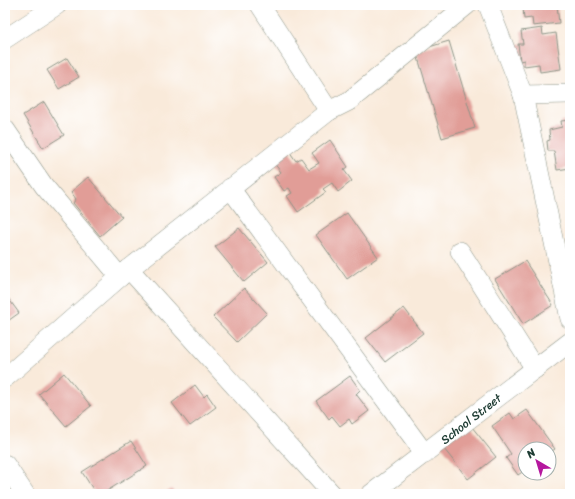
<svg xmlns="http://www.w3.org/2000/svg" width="575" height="499" viewBox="0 0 575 499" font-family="Sriracha,sans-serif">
<rect width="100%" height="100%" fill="#fff"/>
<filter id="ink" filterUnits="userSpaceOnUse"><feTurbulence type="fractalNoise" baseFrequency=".025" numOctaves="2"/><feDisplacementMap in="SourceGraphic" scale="8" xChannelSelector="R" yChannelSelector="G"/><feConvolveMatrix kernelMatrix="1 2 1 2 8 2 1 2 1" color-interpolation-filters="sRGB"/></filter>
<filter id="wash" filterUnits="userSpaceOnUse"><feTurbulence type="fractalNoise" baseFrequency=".012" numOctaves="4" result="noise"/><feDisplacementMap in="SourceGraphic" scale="16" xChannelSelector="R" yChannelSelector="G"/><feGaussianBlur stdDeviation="0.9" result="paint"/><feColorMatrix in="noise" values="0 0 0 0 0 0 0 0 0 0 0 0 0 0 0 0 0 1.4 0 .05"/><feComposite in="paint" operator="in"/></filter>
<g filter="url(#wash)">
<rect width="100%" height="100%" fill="#f9eada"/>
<g id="blocks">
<g fill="#e19d97">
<path d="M 541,5 L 557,5 L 559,23 L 533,26 L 532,18 L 524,19 L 523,7 Z"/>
<path d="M 542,28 L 543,35 L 556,33 L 561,69 L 540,72 L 539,64 L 524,66 L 524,60 L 520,61 L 518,44 L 523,44 L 521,31 Z"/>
<path d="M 449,41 L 475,128 L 442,138 L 416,51 Z"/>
<path d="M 67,58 L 79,77 L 59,89 L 47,70 Z"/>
<path d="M 44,102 L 64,135 L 43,148 L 23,115 Z"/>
<path d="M 570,120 L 570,168 L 557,170 L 554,151 L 548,151 L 547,141 L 550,140 L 549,130 L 562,127 L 561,121 Z"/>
<path d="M 330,140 L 348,167 L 344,170 L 352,181 L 338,192 L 332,183 L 323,189 L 326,192 L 298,212 L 287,196 L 292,193 L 289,188 L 284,191 L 274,177 L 281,172 L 273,162 L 289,151 L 296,161 L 301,158 L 309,169 L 319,163 L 312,153 Z"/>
<path d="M 88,177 L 122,217 L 100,236 L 73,203 L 76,199 L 71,192 Z"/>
<path d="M 347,213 L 378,257 L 347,279 L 316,235 Z"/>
<path d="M 239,228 L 268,262 L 244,282 L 215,247 Z"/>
<path d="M 525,261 L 553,305 L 523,324 L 495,279 Z"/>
<path d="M 244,288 L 267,313 L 237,342 L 213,317 Z"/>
<path d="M 8,298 L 19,313 L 5,323 L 5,300 Z"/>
<path d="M 404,308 L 423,333 L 385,362 L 366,338 Z"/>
<path d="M 64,373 L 91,406 L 66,426 L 39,394 Z"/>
<path d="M 350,376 L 360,390 L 356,394 L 369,411 L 352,424 L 349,419 L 340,426 L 332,416 L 329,419 L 316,401 Z"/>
<path d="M 195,385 L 204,397 L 207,394 L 216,407 L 190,426 L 172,403 Z"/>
<path d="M 527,410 L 555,449 L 549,453 L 549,449 L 525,449 L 525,470 L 518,475 L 506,458 L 511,454 L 492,426 L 510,413 L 514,419 Z"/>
<path d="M 468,422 L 496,457 L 468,479 L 440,444 Z"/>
<path d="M 131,441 L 147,466 L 102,494 L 96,494 L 82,472 Z"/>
<path d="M 172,489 L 175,494 L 163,494 Z"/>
</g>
</g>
</g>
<g filter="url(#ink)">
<use href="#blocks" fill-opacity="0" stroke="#8c9487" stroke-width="1"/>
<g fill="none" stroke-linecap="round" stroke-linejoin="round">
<g stroke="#8c9487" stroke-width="20">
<g id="street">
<path d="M 260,5 L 329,111"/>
<path d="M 488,5 L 523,95 L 570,319"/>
<path d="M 5,39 L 57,5"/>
<path d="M 523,95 L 570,94"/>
<path d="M 5,129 L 44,186 L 120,277"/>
<path d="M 230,188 L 425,454"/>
<path d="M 460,251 L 535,369"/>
<path d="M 129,269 L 332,494"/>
<path d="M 5,378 L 129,269 L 329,111 L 349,101 L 467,5"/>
<path d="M 5,464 L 25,494"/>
<path d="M 371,494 L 570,342"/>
</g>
</g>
<use href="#street" stroke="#fff" stroke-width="19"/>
</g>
</g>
<g text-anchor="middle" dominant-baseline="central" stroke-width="4" stroke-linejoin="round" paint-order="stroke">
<g font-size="12" fill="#1f3d34" stroke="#fff">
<text transform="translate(471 419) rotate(-38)">School Street</text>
</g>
</g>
<rect width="575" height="499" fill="none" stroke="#fff" stroke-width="20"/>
<g transform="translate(537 461) rotate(322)"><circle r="19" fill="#ffffff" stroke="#a5b1ae"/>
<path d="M0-3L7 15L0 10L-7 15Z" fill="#b5179e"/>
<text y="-6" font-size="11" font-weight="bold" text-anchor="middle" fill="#1f3d34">N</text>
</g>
</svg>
